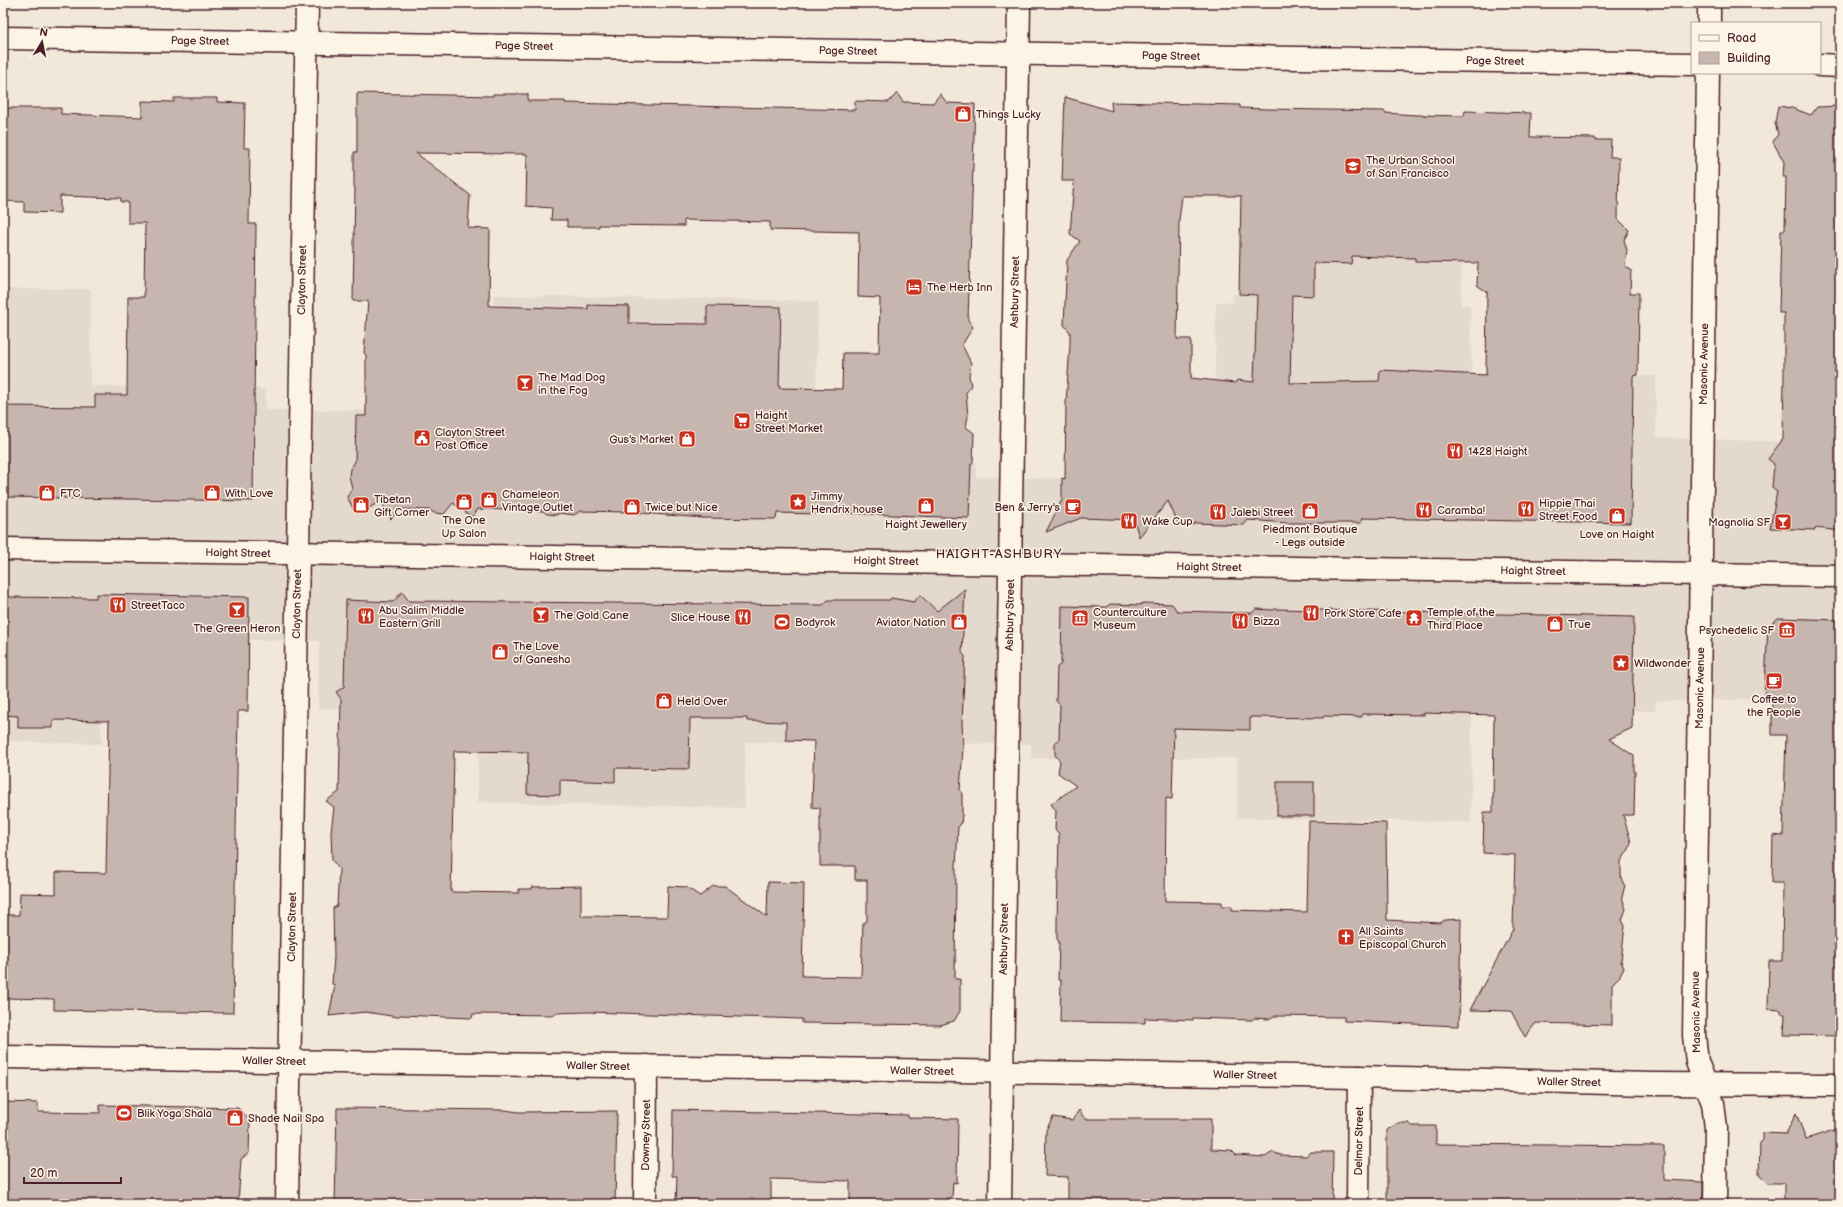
<svg xmlns="http://www.w3.org/2000/svg" width="1843" height="1207" viewBox="0 0 1843 1207" font-family="'Balsamiq Sans',sans-serif">
<rect width="100%" height="100%" fill="#f1e8da"/>
<filter id="ink" filterUnits="userSpaceOnUse"><feTurbulence type="fractalNoise" baseFrequency=".025" numOctaves="2"/><feDisplacementMap in="SourceGraphic" scale="8" xChannelSelector="R" yChannelSelector="G"/><feConvolveMatrix kernelMatrix="1 2 1 2 8 2 1 2 1" color-interpolation-filters="sRGB"/></filter>
<g filter="url(#ink)">
<path fill="#e4d9cd" d="M 1243,109 L 1464,116 L 1461,305 L 1470,305 L 1472,374 L 1656,376 L 1656,437 L 1840,444 L 1840,698 L 1656,701 L 1655,711 L 1472,708 L 1471,822 L 1237,818 L 1237,758 L 1031,758 L 1031,744 L 745,742 L 745,808 L 478,802 L 478,706 L 318,709 L 319,641 L 104,637 L 97,670 L 102,744 L 3,741 L 3,289 L 91,289 L 90,386 L 266,389 L 265,410 L 492,411 L 494,295 L 818,301 L 815,458 L 976,462 L 976,477 L 1213,480 L 1216,302 L 1233,302 L 1233,294 L 1239,294 Z"/>
<g fill="#c7b6af" stroke="#4a1f2b" fill-rule="evenodd">
<path d="M 357,93 L 493,96 L 493,94 L 528,94 L 528,101 L 565,101 L 565,103 L 855,110 L 855,101 L 889,102 L 897,93 L 903,102 L 933,103 L 940,94 L 947,103 L 975,104 L 968,320 L 973,327 L 962,345 L 971,363 L 969,376 L 971,385 L 966,393 L 968,416 L 966,427 L 974,433 L 973,462 L 971,464 L 969,518 L 817,512 L 817,514 L 777,513 L 776,519 L 703,518 L 629,512 L 580,511 L 574,515 L 559,513 L 557,515 L 547,514 L 543,511 L 478,509 L 472,517 L 453,503 L 444,514 L 434,513 L 430,510 L 399,509 L 391,519 L 381,501 L 362,512 L 353,508 L 347,497 L 352,488 L 349,476 L 350,469 L 355,462 L 356,416 L 366,416 L 366,355 L 364,353 L 368,301 L 353,301 L 355,187 L 354,187 L 354,152 L 357,152 ZM 416,153 L 527,154 L 526,206 L 552,208 L 551,220 L 567,220 L 567,227 L 599,227 L 599,225 L 684,226 L 684,220 L 770,222 L 770,230 L 859,232 L 858,297 L 880,298 L 879,353 L 843,353 L 842,389 L 779,388 L 781,307 L 707,306 L 707,324 L 629,323 L 629,306 L 588,305 L 588,309 L 489,306 L 490,229 L 468,228 L 470,195 Z"/>
<path d="M 1065,97 L 1112,111 L 1111,102 L 1240,105 L 1240,108 L 1267,109 L 1385,111 L 1385,113 L 1416,115 L 1464,116 L 1465,111 L 1531,113 L 1530,137 L 1595,138 L 1595,140 L 1611,140 L 1610,157 L 1619,157 L 1618,219 L 1629,230 L 1624,240 L 1627,250 L 1625,266 L 1631,270 L 1630,293 L 1639,293 L 1638,375 L 1633,376 L 1631,523 L 1362,518 L 1361,523 L 1287,523 L 1248,520 L 1244,525 L 1195,523 L 1193,525 L 1179,525 L 1168,501 L 1139,537 L 1134,520 L 1081,518 L 1046,532 L 1062,500 L 1062,478 L 1065,479 L 1066,403 L 1070,345 L 1070,332 L 1064,325 L 1067,260 L 1080,241 L 1070,234 L 1074,181 L 1062,181 ZM 1182,196 L 1241,196 L 1239,294 L 1257,295 L 1254,382 L 1237,380 L 1235,383 L 1191,378 L 1191,339 L 1177,339 L 1179,220 ZM 1352,256 L 1415,258 L 1415,262 L 1478,263 L 1477,285 L 1487,292 L 1486,375 L 1380,370 L 1379,381 L 1290,383 L 1292,295 L 1314,296 L 1314,263 L 1351,264 Z"/>
<path d="M 174,98 L 217,98 L 217,102 L 245,103 L 244,148 L 250,148 L 249,224 L 256,224 L 253,501 L 3,497 L 3,406 L 95,407 L 95,395 L 127,395 L 128,297 L 144,297 L 145,223 L 128,223 L 128,202 L 121,202 L 121,198 L 60,196 L 60,213 L 24,212 L 24,202 L 3,201 L 3,108 L 61,108 L 61,114 L 142,117 L 142,101 L 174,102 Z"/>
<path d="M 1778,106 L 1792,108 L 1811,115 L 1817,107 L 1840,106 L 1840,531 L 1816,528 L 1815,530 L 1770,528 L 1777,492 L 1772,488 L 1774,464 L 1768,459 L 1783,439 L 1784,377 L 1784,313 L 1779,313 L 1781,230 L 1785,230 L 1786,177 L 1783,177 L 1784,162 L 1773,142 L 1778,134 L 1775,123 Z"/>
<path d="M 965,589 L 962,653 L 965,656 L 962,723 L 963,748 L 960,791 L 962,792 L 962,815 L 961,824 L 958,827 L 956,867 L 955,979 L 960,979 L 960,1011 L 954,1021 L 940,1025 L 802,1023 L 802,1019 L 587,1012 L 555,1013 L 555,1015 L 473,1014 L 472,1018 L 400,1015 L 398,1017 L 365,1012 L 329,1016 L 335,985 L 332,984 L 334,957 L 333,908 L 337,906 L 339,869 L 332,860 L 331,832 L 334,807 L 326,801 L 339,792 L 341,699 L 336,692 L 344,687 L 346,600 L 393,602 L 402,592 L 409,601 L 823,605 L 828,600 L 890,600 L 891,598 L 914,602 L 920,595 L 937,611 ZM 690,718 L 747,718 L 747,721 L 786,722 L 786,740 L 814,741 L 812,807 L 820,808 L 820,866 L 855,866 L 855,880 L 867,880 L 867,921 L 863,923 L 861,977 L 802,976 L 804,883 L 768,882 L 767,917 L 725,886 L 713,886 L 700,896 L 686,887 L 668,886 L 667,917 L 581,916 L 581,886 L 532,887 L 532,889 L 519,889 L 519,893 L 451,892 L 454,751 L 528,752 L 527,794 L 560,795 L 560,780 L 615,782 L 615,768 L 689,769 Z"/>
<path d="M 96,594 L 249,597 L 248,711 L 238,711 L 233,1013 L 54,1010 L 54,999 L 3,998 L 3,915 L 19,915 L 20,893 L 56,894 L 56,872 L 106,873 L 109,721 L 53,720 L 53,728 L 18,728 L 18,716 L 3,715 L 3,597 L 96,598 Z"/>
<path d="M 1142,603 L 1172,604 L 1177,611 L 1252,613 L 1256,609 L 1273,610 L 1275,609 L 1634,617 L 1632,728 L 1609,739 L 1634,756 L 1634,771 L 1635,771 L 1634,815 L 1623,815 L 1631,842 L 1629,849 L 1621,861 L 1621,876 L 1625,885 L 1622,897 L 1626,909 L 1622,920 L 1625,926 L 1621,961 L 1624,968 L 1620,976 L 1612,984 L 1612,1025 L 1536,1023 L 1525,1037 L 1511,1011 L 1470,1010 L 1513,929 L 1515,855 L 1483,853 L 1484,812 L 1493,812 L 1494,715 L 1424,713 L 1424,715 L 1362,714 L 1362,717 L 1324,716 L 1323,718 L 1250,717 L 1250,730 L 1174,728 L 1172,799 L 1166,798 L 1165,901 L 1222,902 L 1222,906 L 1232,906 L 1232,910 L 1307,912 L 1309,821 L 1386,823 L 1387,920 L 1440,923 L 1445,920 L 1461,919 L 1459,1026 L 1344,1021 L 1344,1017 L 1274,1016 L 1269,1019 L 1254,1018 L 1252,1020 L 1193,1018 L 1193,1020 L 1145,1018 L 1145,1023 L 1060,1022 L 1061,980 L 1058,980 L 1059,942 L 1057,939 L 1057,921 L 1059,834 L 1055,829 L 1056,811 L 1051,804 L 1076,786 L 1058,773 L 1060,761 L 1055,755 L 1055,742 L 1059,740 L 1060,705 L 1056,701 L 1057,667 L 1061,664 L 1062,606 L 1106,607 L 1110,604 L 1141,605 Z"/>
<path d="M 1778,618 L 1840,620 L 1840,1036 L 1784,1035 L 1785,1014 L 1781,1014 L 1781,1010 L 1768,1009 L 1769,961 L 1782,961 L 1783,883 L 1772,883 L 1773,835 L 1783,836 L 1786,735 L 1772,735 L 1772,699 L 1764,699 L 1768,627 Z"/>
<rect x="1277" y="782" width="37" height="34"/>
<path d="M 3,1102 L 38,1103 L 38,1112 L 100,1113 L 100,1105 L 238,1108 L 250,1120 L 249,1153 L 241,1159 L 238,1204 L 3,1204 Z"/>
<path d="M 337,1108 L 505,1110 L 518,1112 L 617,1111 L 615,1204 L 533,1204 L 533,1202 L 479,1201 L 469,1202 L 469,1204 L 335,1204 Z"/>
<path d="M 673,1110 L 908,1115 L 908,1118 L 958,1119 L 957,1183 L 953,1182 L 952,1198 L 946,1198 L 946,1204 L 850,1204 L 850,1181 L 771,1179 L 771,1204 L 676,1204 L 677,1176 L 672,1176 Z"/>
<path d="M 1079,1110 L 1085,1119 L 1211,1119 L 1211,1149 L 1231,1150 L 1236,1155 L 1265,1157 L 1273,1152 L 1280,1155 L 1306,1156 L 1311,1152 L 1333,1152 L 1332,1204 L 1068,1204 L 1068,1177 L 1045,1176 L 1046,1130 L 1053,1117 L 1072,1120 Z"/>
<path d="M 1796,1113 L 1806,1139 L 1840,1128 L 1840,1204 L 1784,1204 L 1784,1183 L 1767,1183 L 1759,1175 L 1760,1143 L 1763,1140 L 1763,1133 L 1786,1134 Z"/>
<path d="M 1398,1123 L 1409,1123 L 1412,1126 L 1436,1126 L 1436,1144 L 1664,1146 L 1664,1180 L 1703,1182 L 1703,1204 L 1387,1204 L 1387,1130 Z"/>
</g>
<g fill="none" stroke-linecap="round" stroke-linejoin="round">
<g stroke="#4a1f2b" stroke-width="25">
<g id="minor">
<path d="M 3,38 L 1692,64"/>
<path d="M 1820,65 L 1840,66"/>
<path d="M 298,553 L 307,3"/>
<path d="M 3,1057 L 1359,1077 L 1652,1084 L 1840,1085"/>
<path d="M 645,1204 L 646,1066"/>
<path d="M 1000,1204 L 1019,3"/>
<path d="M 1358,1204 L 1359,1077"/>
</g>
</g>
<g stroke="#4a1f2b" stroke-width="25">
<g id="tertiary">
<path d="M 1709,23 L 1709,3"/>
<path d="M 1708,73 L 1694,1035 L 1697,1062 L 1713,1103 L 1716,1128 L 1715,1204"/>
<path d="M 3,549 L 1840,576"/>
<path d="M 287,1204 L 298,553"/>
</g>
</g>
<use href="#minor" stroke="#fcf5e5" stroke-width="22"/>
<use href="#tertiary" stroke="#fcf5e5" stroke-width="22"/>
</g>
</g>
<defs>
<g id="shop-square" transform="scale(0.9)"><rect x="-9" y="-9" width="18" height="18" rx="4" fill="#c8321e" stroke="#fcf5e5"/><path d="M-5-2.5h2.3a2.7 3.5 0 0 1 5.4 0H5L5.5 6h-11ZM-1.5-2.5h3a1.5 2.3 0 0 0-3 0Z" fill="#fff"/></g>
<g id="school-square" transform="scale(0.9)"><rect x="-9" y="-9" width="18" height="18" rx="4" fill="#c8321e" stroke="#fcf5e5"/><path d="M0-5L7-2L0 1L-7-2ZM-4 1L0 2.5L4 1V4Q0 6-4 4Z" fill="#fff"/></g>
<g id="hotel-square" transform="scale(0.9)"><rect x="-9" y="-9" width="18" height="18" rx="4" fill="#c8321e" stroke="#fcf5e5"/><path d="M-6-4.5h1.5V1H6V5H4.5V3h-9V5H-6ZM-4 0a1.8 1.8 0 1 1 3.6 0ZM.5 0V-2.5h3Q6-2.5 6 0Z" fill="#fff"/></g>
<g id="bar-square" transform="scale(0.9)"><rect x="-9" y="-9" width="18" height="18" rx="4" fill="#c8321e" stroke="#fcf5e5"/><path d="M-6-5H6L.8 .8V4.5H3.5V6h-7V4.5H-.8V.8Z" fill="#fff"/></g>
<g id="supermarket-square" transform="scale(0.9)"><rect x="-9" y="-9" width="18" height="18" rx="4" fill="#c8321e" stroke="#fcf5e5"/><path d="M-6-5.5h2.5l.6 2H6L4.5 2H-2.5L-4.4-4H-6ZM-1.5 3.2a1.3 1.3 0 1 0 .1 0ZM3 3.2a1.3 1.3 0 1 0 .1 0Z" fill="#fff"/></g>
<g id="civic-square" transform="scale(0.9)"><rect x="-9" y="-9" width="18" height="18" rx="4" fill="#c8321e" stroke="#fcf5e5"/><path d="M-.6-6.5H3V-4.5H.6V-3L4-1V1h2V6H-6V1h2V-1L-.6-3ZM-1.2 2.5V6h2.4V2.5Z" fill="#fff"/></g>
<g id="restaurant-square" transform="scale(0.9)"><rect x="-9" y="-9" width="18" height="18" rx="4" fill="#c8321e" stroke="#fcf5e5"/><path d="M-5-6h1v4h1v-4h1v4h1v-4h1v5L-1.5 .5V6h-2V.5L-5-1ZM5-6V6H3V1.5H1.5Q1.5-4 5-6Z" fill="#fff"/></g>
<g id="sight-square" transform="scale(0.9)"><rect x="-9" y="-9" width="18" height="18" rx="4" fill="#c8321e" stroke="#fcf5e5"/><path d="M0-6L1.8-2.2L6-1.7L2.9 1.2L3.7 5.4L0 3.3L-3.7 5.4L-2.9 1.2L-6-1.7L-1.8-2.2Z" fill="#fff"/></g>
<g id="cafe-square" transform="scale(0.9)"><rect x="-9" y="-9" width="18" height="18" rx="4" fill="#c8321e" stroke="#fcf5e5"/><path d="M-5.5-4.5H6V0H3Q3 3.5 0 3.5H-2.5Q-5.5 3.5-5.5 0ZM3-3.2v2h1.7v-2ZM-6 4.5H4V6H-6Z" fill="#fff"/></g>
<g id="museum-square" transform="scale(0.9)"><rect x="-9" y="-9" width="18" height="18" rx="4" fill="#c8321e" stroke="#fcf5e5"/><path d="M0-6L6-3V-2H-6V-3ZM-5-1h2V3h-2ZM-1-1h2V3h-2ZM3-1h2V3H3ZM-6 4H6V6H-6Z" fill="#fff"/></g>
<g id="temple-square" transform="scale(0.9)"><rect x="-9" y="-9" width="18" height="18" rx="4" fill="#c8321e" stroke="#fcf5e5"/><path d="M0-6L5-2H3V0L6.5 2.5H4V6H1.5V3h-3V6H-4V2.5H-6.5L-3 0V-2H-5Z" fill="#fff"/></g>
<g id="stadium-square" transform="scale(0.9)"><rect x="-9" y="-9" width="18" height="18" rx="4" fill="#c8321e" stroke="#fcf5e5"/><path d="M0-5a6.5 5 0 1 0 0 10a6.5 5 0 1 0 0-10ZM-3.5-1.8h7v3.6h-7Z" fill="#fff"/></g>
<g id="church-square" transform="scale(0.9)"><rect x="-9" y="-9" width="18" height="18" rx="4" fill="#c8321e" stroke="#fcf5e5"/><path d="M-1.2-6h2.4v3.5h3.3v2.4h-3.3V6h-2.4V-.1h-3.3v-2.4h3.3Z" fill="#fff"/></g>
</defs>
<g fill-rule="evenodd">
<use href="#shop-square" x="963" y="114"/>
<use href="#school-square" x="1353" y="166"/>
<use href="#hotel-square" x="914" y="287"/>
<use href="#bar-square" x="525" y="383"/>
<use href="#supermarket-square" x="742" y="421"/>
<use href="#civic-square" x="422" y="438"/>
<use href="#shop-square" x="687" y="439"/>
<use href="#restaurant-square" x="1455" y="451"/>
<use href="#shop-square" x="47" y="493"/>
<use href="#shop-square" x="212" y="493"/>
<use href="#shop-square" x="489" y="500"/>
<use href="#shop-square" x="464" y="502"/>
<use href="#sight-square" x="798" y="502"/>
<use href="#shop-square" x="361" y="505"/>
<use href="#shop-square" x="926" y="506"/>
<use href="#shop-square" x="632" y="507"/>
<use href="#cafe-square" x="1073" y="507"/>
<use href="#restaurant-square" x="1526" y="509"/>
<use href="#restaurant-square" x="1424" y="510"/>
<use href="#shop-square" x="1310" y="511"/>
<use href="#restaurant-square" x="1218" y="512"/>
<use href="#shop-square" x="1617" y="516"/>
<use href="#restaurant-square" x="1129" y="521"/>
<use href="#bar-square" x="1783" y="522"/>
<use href="#restaurant-square" x="118" y="605"/>
<use href="#bar-square" x="237" y="610"/>
<use href="#restaurant-square" x="1311" y="613"/>
<use href="#bar-square" x="541" y="615"/>
<use href="#restaurant-square" x="366" y="616"/>
<use href="#restaurant-square" x="743" y="617"/>
<use href="#museum-square" x="1080" y="618"/>
<use href="#temple-square" x="1414" y="618"/>
<use href="#restaurant-square" x="1240" y="621"/>
<use href="#stadium-square" x="782" y="622"/>
<use href="#shop-square" x="959" y="622"/>
<use href="#shop-square" x="1555" y="624"/>
<use href="#museum-square" x="1787" y="630"/>
<use href="#shop-square" x="500" y="652"/>
<use href="#sight-square" x="1621" y="663"/>
<use href="#cafe-square" x="1774" y="681"/>
<use href="#shop-square" x="664" y="701"/>
<use href="#church-square" x="1346" y="937"/>
<use href="#stadium-square" x="124" y="1113"/>
<use href="#shop-square" x="235" y="1118"/>
</g>
<g text-anchor="middle" dominant-baseline="central" stroke-width="3" stroke-linejoin="round" paint-order="stroke">
<g font-size="11" fill="#4a1f2b" stroke="#fcf5e5">
<text transform="translate(200 41) rotate(1)">Page Street</text>
<text transform="translate(524 46) rotate(1)">Page Street</text>
<text transform="translate(848 51) rotate(1)">Page Street</text>
<text transform="translate(1171 56) rotate(1)">Page Street</text>
<text transform="translate(1495 61) rotate(1)">Page Street</text>
<text transform="translate(302 280) rotate(-89)">Clayton Street</text>
<text transform="translate(1015 292) rotate(-89)">Ashbury Street</text>
<text transform="translate(1704 364) rotate(-89)">Masonic Avenue</text>
<text transform="translate(238 553) rotate(1)">Haight Street</text>
<text transform="translate(562 557) rotate(1)">Haight Street</text>
<text transform="translate(886 561) rotate(1)">Haight Street</text>
<text transform="translate(1209 567) rotate(1)">Haight Street</text>
<text transform="translate(1533 571) rotate(1)">Haight Street</text>
<text transform="translate(297 604) rotate(-89)">Clayton Street</text>
<text transform="translate(1010 615) rotate(-89)">Ashbury Street</text>
<text transform="translate(1700 688) rotate(-89)">Masonic Avenue</text>
<text transform="translate(292 927) rotate(-89)">Clayton Street</text>
<text transform="translate(1004 939) rotate(-89)">Ashbury Street</text>
<text transform="translate(1696 1012) rotate(-91)">Masonic Avenue</text>
<text transform="translate(274 1061) rotate(1)">Waller Street</text>
<text transform="translate(598 1066) rotate(1)">Waller Street</text>
<text transform="translate(922 1071) rotate(1)">Waller Street</text>
<text transform="translate(1245 1075) rotate(1)">Waller Street</text>
<text transform="translate(1569 1082) rotate(1)">Waller Street</text>
<text transform="translate(646 1135) rotate(-89)">Downey Street</text>
<text transform="translate(1359 1141) rotate(-89)">Delmar Street</text>
</g>
<g font-size="11" fill="#4a1f2b" stroke="#fcf5e5" text-anchor="start">
<text x="976" y="114">Things Lucky</text>
<text x="1366" y="160">The Urban School<tspan x="1366" dy="13">of San Francisco</tspan></text>
<text x="927" y="287">The Herb Inn</text>
<text x="538" y="377">The Mad Dog<tspan x="538" dy="13">in the Fog</tspan></text>
<text x="755" y="415">Haight<tspan x="755" dy="13">Street Market</tspan></text>
<text x="435" y="432">Clayton Street<tspan x="435" dy="13">Post Office</tspan></text>
<text x="674" y="439" text-anchor="end">Gus's Market</text>
<text x="1468" y="451">1428 Haight</text>
<text x="60" y="493">FTC</text>
<text x="225" y="493">With Love</text>
<text x="502" y="494">Chameleon<tspan x="502" dy="13">Vintage Outlet</tspan></text>
<text x="811" y="496">Jimmy<tspan x="811" dy="13">Hendrix house</tspan></text>
<text x="374" y="499">Tibetan<tspan x="374" dy="13">Gift Corner</tspan></text>
<text x="1539" y="503">Hippie Thai<tspan x="1539" dy="13">Street Food</tspan></text>
<text x="645" y="507">Twice but Nice</text>
<text x="1060" y="507" text-anchor="end">Ben &amp; Jerry's</text>
<text x="1437" y="510">Caramba!</text>
<text x="1231" y="512">Jalebi Street</text>
<text x="464" y="520" text-anchor="middle">The One<tspan x="464" dy="13">Up Salon</tspan></text>
<text x="1142" y="521">Wake Cup</text>
<text x="1770" y="522" text-anchor="end">Magnolia SF</text>
<text x="926" y="524" text-anchor="middle">Haight Jewellery</text>
<text x="1310" y="529" text-anchor="middle">Piedmont Boutique<tspan x="1310" dy="13">- Legs outside</tspan></text>
<text x="1617" y="534" text-anchor="middle">Love on Haight</text>
<text x="131" y="605">StreetTaco</text>
<text x="379" y="610">Abu Salim Middle<tspan x="379" dy="13">Eastern Grill</tspan></text>
<text x="1093" y="612">Counterculture<tspan x="1093" dy="13">Museum</tspan></text>
<text x="1427" y="612">Temple of the<tspan x="1427" dy="13">Third Place</tspan></text>
<text x="1324" y="613">Pork Store Cafe</text>
<text x="554" y="615">The Gold Cane</text>
<text x="730" y="617" text-anchor="end">Slice House</text>
<text x="1253" y="621">Bizza</text>
<text x="795" y="622">Bodyrok</text>
<text x="946" y="622" text-anchor="end">Aviator Nation</text>
<text x="1568" y="624">True</text>
<text x="237" y="628" text-anchor="middle">The Green Heron</text>
<text x="1774" y="630" text-anchor="end">Psychedelic SF</text>
<text x="513" y="646">The Love<tspan x="513" dy="13">of Ganesha</tspan></text>
<text x="1634" y="663">Wildwonder</text>
<text x="1774" y="699" text-anchor="middle">Coffee to<tspan x="1774" dy="13">the People</tspan></text>
<text x="677" y="701">Held Over</text>
<text x="1359" y="931">All Saints<tspan x="1359" dy="13">Episcopal Church</tspan></text>
<text x="137" y="1113">Blik Yoga Shala</text>
<text x="248" y="1118">Shade Nail Spa</text>
</g>
<g font-size="13" letter-spacing="1" fill="#4a1f2b" stroke="#fcf5e5">
<text x="999" y="554">HAIGHT-ASHBURY</text>
</g>
</g>
<rect width="1843" height="1207" fill="none" stroke="#fcf5e5" stroke-width="16"/>
<rect x="8" y="8" width="1827" height="1191" fill="none" stroke="#4a1f2b" stroke-width="1.5" filter="url(#ink)"/>
<rect x="1691" y="22" width="130" height="52" fill="#fcf5e5" stroke="#b59f9b"/>
<rect x="1699" y="35" width="20" height="6" fill="#fcf5e5" stroke="#b59f9b"/>
<text x="1727" y="42" font-size="12" fill="#4a1f2b">Road</text>
<rect x="1699" y="52" width="20" height="12" fill="#c7b6af" stroke="#b59f9b"/>
<text x="1727" y="62" font-size="12" fill="#4a1f2b">Building</text>
<g transform="translate(42 42) rotate(10)" stroke="#fcf5e5" stroke-width="3" paint-order="stroke">
<path d="M0-3L7 15L0 10L-7 15Z" fill="#4a1f2b"/>
<text y="-6" font-size="11" font-weight="bold" text-anchor="middle" fill="#4a1f2b">N</text>
</g>
<path d="M24 1177v6h97v-6" fill="none" stroke="#4a1f2b" stroke-width="2"/>
<text x="30" y="1177" font-size="12" fill="#4a1f2b" stroke="#fcf5e5" stroke-width="3" paint-order="stroke">20 m</text>
</svg>
